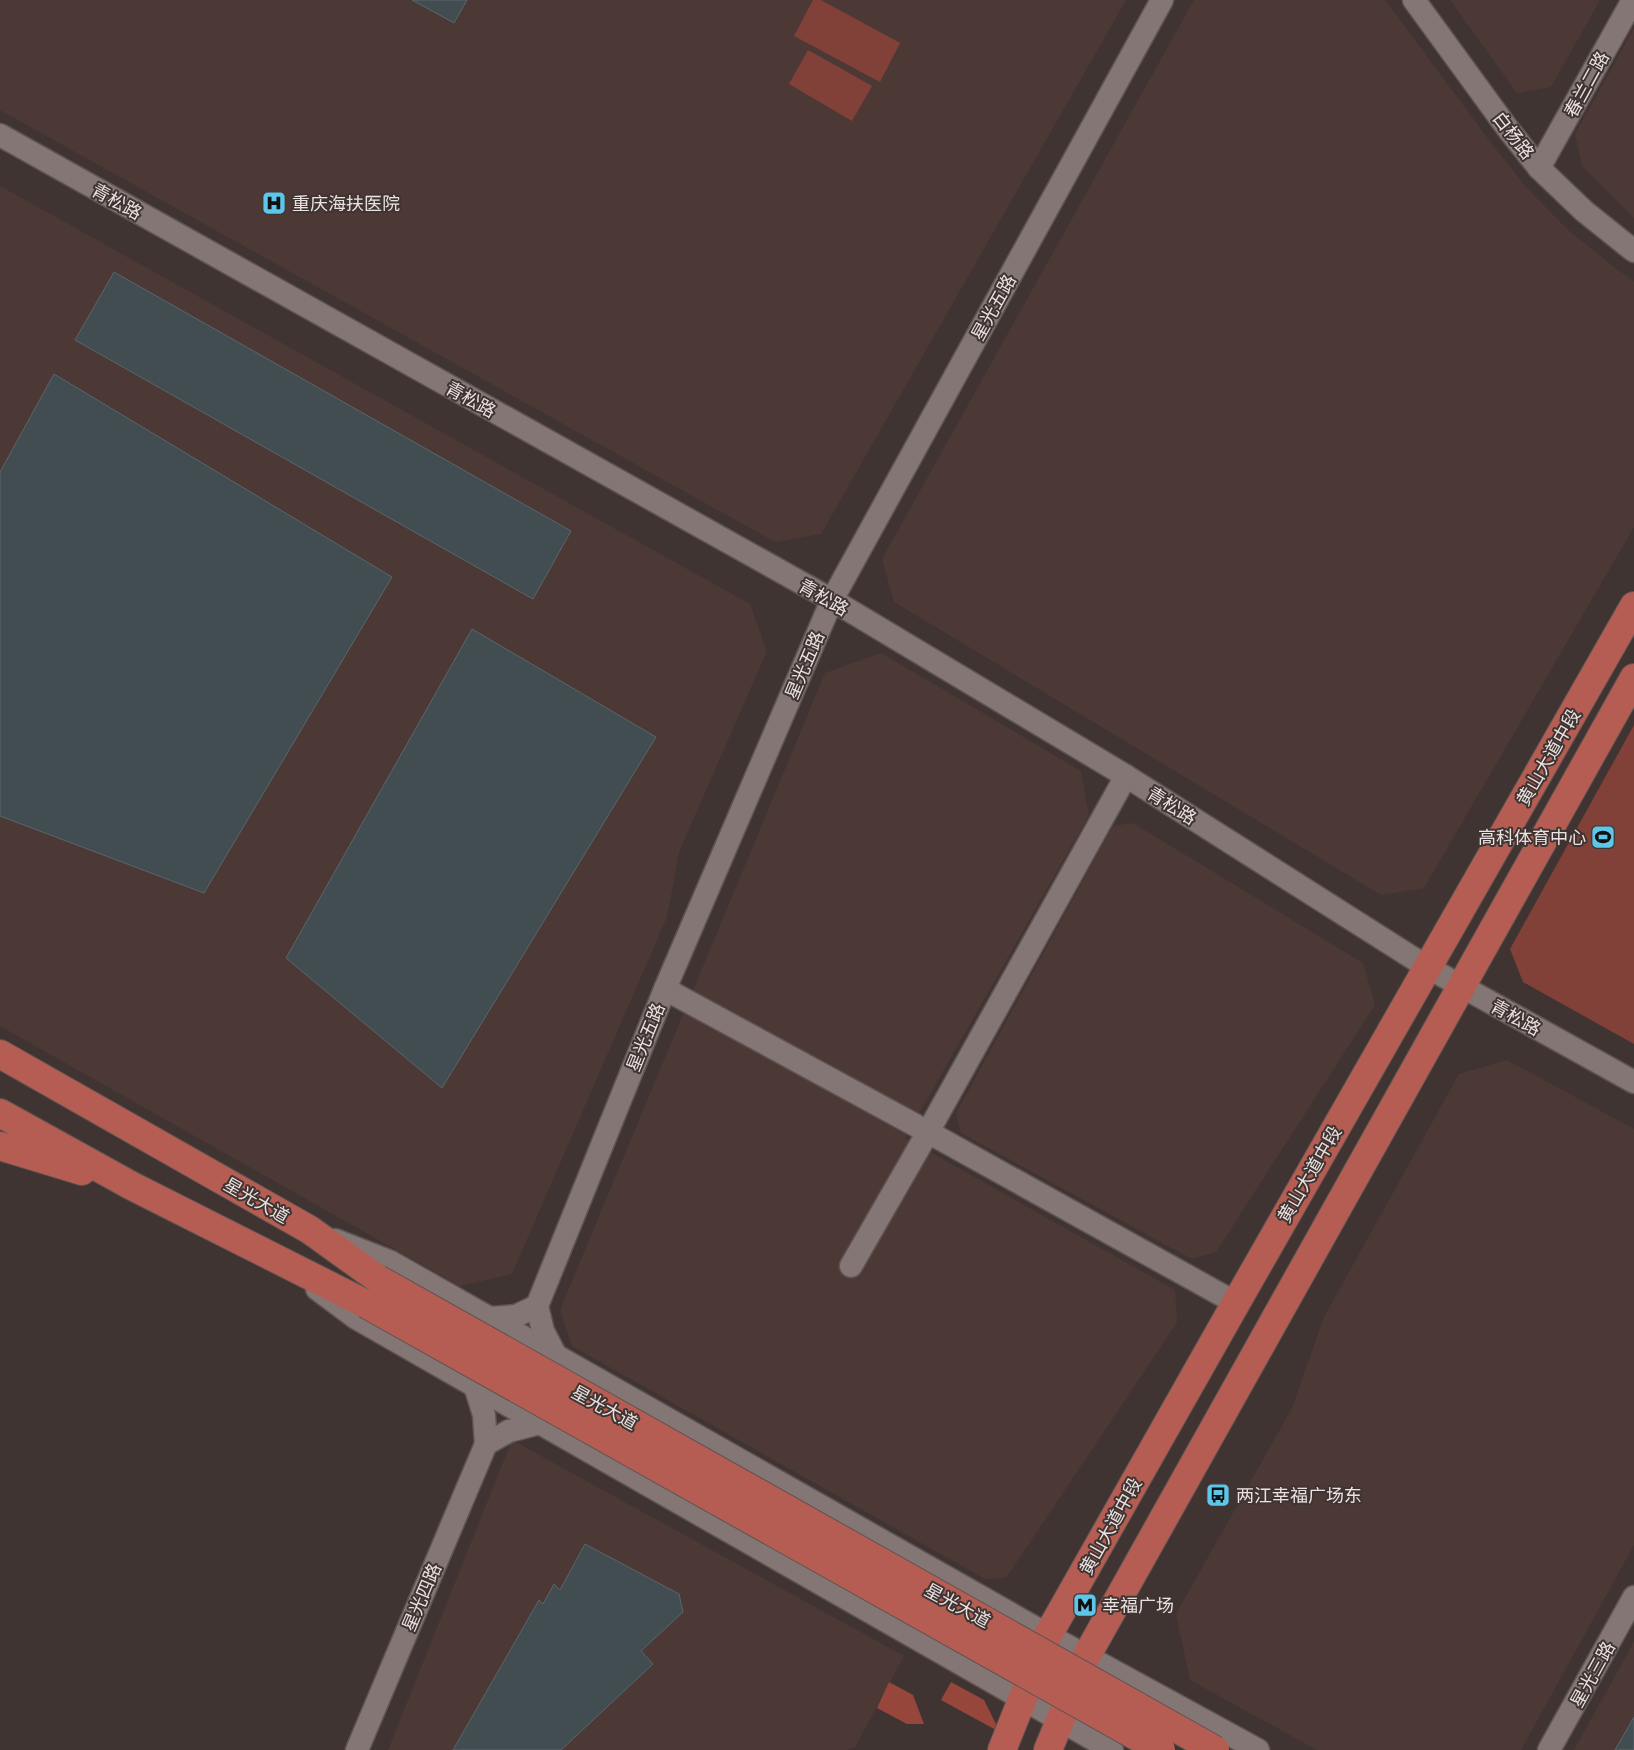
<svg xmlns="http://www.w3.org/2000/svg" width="1634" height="1750" viewBox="0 0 1634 1750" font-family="Ubuntu,'Noto Sans SC',sans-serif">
<rect width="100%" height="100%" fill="#3f3432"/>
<g fill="#4c3936">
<path d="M 0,0 L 1126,0 L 821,534 L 775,542 L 0,110 Z"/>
<path d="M 1194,0 L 1385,0 L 1492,144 L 1527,188 L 1567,229 L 1614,267 L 1634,281 L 1634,527 L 1424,888 L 1381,895 L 894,602 L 882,559 Z"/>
<path d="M 1450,0 L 1600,0 L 1551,87 L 1517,93 Z"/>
<path d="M 1634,28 L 1634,218 L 1582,166 L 1575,134 Z"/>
<path d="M 0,186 L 750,604 L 767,651 L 679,852 L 667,917 L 512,1274 L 460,1286 L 0,1026 Z"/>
<path d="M 881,653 L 1081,771 L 1089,815 L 905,1138 L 1175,1290 L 1177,1322 L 1006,1578 L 985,1579 L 572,1346 L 560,1310 L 825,673 Z"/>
<path d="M 1133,823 L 1363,963 L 1375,1005 L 1216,1252 L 1192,1259 L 961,1133 L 956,1113 L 1113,826 Z"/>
<path d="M 1507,1060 L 1634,1129 L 1634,1545 L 1521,1750 L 1317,1750 L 1190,1680 L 1176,1614 L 1292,1408 L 1324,1317 L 1459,1074 Z"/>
<path d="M 512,1440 L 904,1656 L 855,1747 L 847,1750 L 388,1750 Z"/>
<path d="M 1634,1642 L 1634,1750 L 1574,1750 Z"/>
</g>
<g fill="#824138">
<path d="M 813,0 L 821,0 L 900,43 L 880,82 L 794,36 Z"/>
<path d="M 808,50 L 872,86 L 852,121 L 789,84 Z"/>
<path d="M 1634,725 L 1634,1044 L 1523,982 L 1510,949 Z"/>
</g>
<g fill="#96463b">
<path d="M 889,1682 L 913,1695 L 924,1724 L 907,1724 L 877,1708 Z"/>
<path d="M 951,1682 L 984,1700 L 997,1726 L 996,1730 L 941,1700 Z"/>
</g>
<g fill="#414d51" stroke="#5a666b">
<path d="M 412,0 L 467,0 L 454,23 Z"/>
<path d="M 114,272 L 571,531 L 533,599 L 75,340 Z"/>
<path d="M 54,374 L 392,577 L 204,893 L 0,816 L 0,472 Z"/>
<path d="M 472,629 L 656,737 L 442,1088 L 286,958 Z"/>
<path d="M 585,1544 L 679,1594 L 683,1612 L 641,1651 L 653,1664 L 561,1750 L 453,1750 L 539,1600 L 543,1604 L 554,1584 L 560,1590 Z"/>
<path d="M 1634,1717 L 1634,1750 L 1615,1750 Z"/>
</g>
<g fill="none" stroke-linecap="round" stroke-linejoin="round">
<g stroke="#5d5351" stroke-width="25">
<g id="minor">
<path d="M 1414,0 L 1508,129 L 1539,168 L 1584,211 L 1634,251"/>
<path d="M 0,135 L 832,600 L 1126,776 L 1427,967 L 1634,1082"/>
<path d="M 1539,168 L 1633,0"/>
<path d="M 665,989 L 928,1132 L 1236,1303"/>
<path d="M 335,1240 L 391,1262 L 1048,1635 L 1258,1750"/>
<path d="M 851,1266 L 928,1132 L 1126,776"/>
<path d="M 317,1289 L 356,1318 L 1112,1750"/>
<path d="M 537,1306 L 665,989 L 832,600 L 1162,0"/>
<path d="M 490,1318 L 516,1316 L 537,1306 L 543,1331 L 556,1356"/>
<path d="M 475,1386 L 484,1415 L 486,1444 L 509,1431 L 540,1423"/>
<path d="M 357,1750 L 486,1444"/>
<path d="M 1549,1750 L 1634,1597"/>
</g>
</g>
<g stroke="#5d5351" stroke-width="30">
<g id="major">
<path d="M 0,1054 L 310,1230 L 378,1279"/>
<path d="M 0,1113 L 132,1186 L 366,1304"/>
<path d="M 0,1146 L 82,1171"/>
<path d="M 1002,1750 L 1048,1635 L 1236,1303 L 1634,606"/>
<path d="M 1048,1750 L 1086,1657 L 1634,678"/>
</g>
</g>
<use href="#minor" stroke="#847674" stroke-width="22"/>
<use href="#major" stroke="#b55d53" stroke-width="28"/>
<g stroke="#5d5351" stroke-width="30" stroke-linecap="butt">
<g id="major-bridge">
<path d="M 378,1279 L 1215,1750"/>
<path d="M 366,1304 L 1161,1750"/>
</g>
</g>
<use href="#major-bridge" stroke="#b55d53" stroke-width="28"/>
</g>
<defs>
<g id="hospital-square" transform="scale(1.25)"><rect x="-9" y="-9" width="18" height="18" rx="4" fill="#5cc7e8" stroke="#3f3432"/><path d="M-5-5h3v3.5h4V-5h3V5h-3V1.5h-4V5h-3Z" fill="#111"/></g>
<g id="stadium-square" transform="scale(1.25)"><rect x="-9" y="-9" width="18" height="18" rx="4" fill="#5cc7e8" stroke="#3f3432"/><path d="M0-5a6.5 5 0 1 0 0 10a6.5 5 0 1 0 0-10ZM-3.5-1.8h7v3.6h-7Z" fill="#111"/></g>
<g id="bus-square" transform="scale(1.25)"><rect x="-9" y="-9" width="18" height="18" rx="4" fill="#5cc7e8" stroke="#3f3432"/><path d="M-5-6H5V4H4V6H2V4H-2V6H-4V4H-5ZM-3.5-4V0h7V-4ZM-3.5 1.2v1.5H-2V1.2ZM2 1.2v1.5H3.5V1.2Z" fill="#111"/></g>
<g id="metro-square" transform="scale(1.25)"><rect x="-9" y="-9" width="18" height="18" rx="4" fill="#5cc7e8" stroke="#3f3432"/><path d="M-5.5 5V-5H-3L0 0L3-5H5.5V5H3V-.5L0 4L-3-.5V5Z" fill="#111"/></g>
</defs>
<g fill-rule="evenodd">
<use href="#hospital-square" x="274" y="203"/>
<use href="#stadium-square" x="1603" y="837"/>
<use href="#bus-square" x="1218" y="1495"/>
<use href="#metro-square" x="1085" y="1605"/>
</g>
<g text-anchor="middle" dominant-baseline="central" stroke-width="4" stroke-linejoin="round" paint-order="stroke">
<g font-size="18" fill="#e9e2e0" stroke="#3f3432">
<text transform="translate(1586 84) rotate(-61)">春兰二路</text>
<text transform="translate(1514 135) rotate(52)">白杨路</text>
<text transform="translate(117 201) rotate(29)">青松路</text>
<text transform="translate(993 307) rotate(-61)">星光五路</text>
<text transform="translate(471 399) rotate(29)">青松路</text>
<text transform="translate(824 597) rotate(30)">青松路</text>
<text transform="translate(804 665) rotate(-67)">星光五路</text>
<text transform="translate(1548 757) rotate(-60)">黄山大道中段</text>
<text transform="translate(1172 805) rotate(32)">青松路</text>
<text transform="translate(1516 1017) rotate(29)">青松路</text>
<text transform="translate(645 1037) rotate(-68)">星光五路</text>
<text transform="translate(1309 1174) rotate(-60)">黄山大道中段</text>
<text transform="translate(257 1200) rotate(30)">星光大道</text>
<text transform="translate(605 1407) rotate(29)">星光大道</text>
<text transform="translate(1110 1526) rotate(-61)">黄山大道中段</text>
<text transform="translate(421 1597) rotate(-67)">星光四路</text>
<text transform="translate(958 1605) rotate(29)">星光大道</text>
<text transform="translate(1592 1674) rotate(-61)">星光三路</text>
</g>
<g font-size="18" fill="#e9e2e0" stroke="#3f3432" text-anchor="start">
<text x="292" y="203">重庆海扶医院</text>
<text x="1586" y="837" text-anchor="end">高科体育中心</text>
<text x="1236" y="1495">两江幸福广场东</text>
<text x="1102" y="1605">幸福广场</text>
</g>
</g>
</svg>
